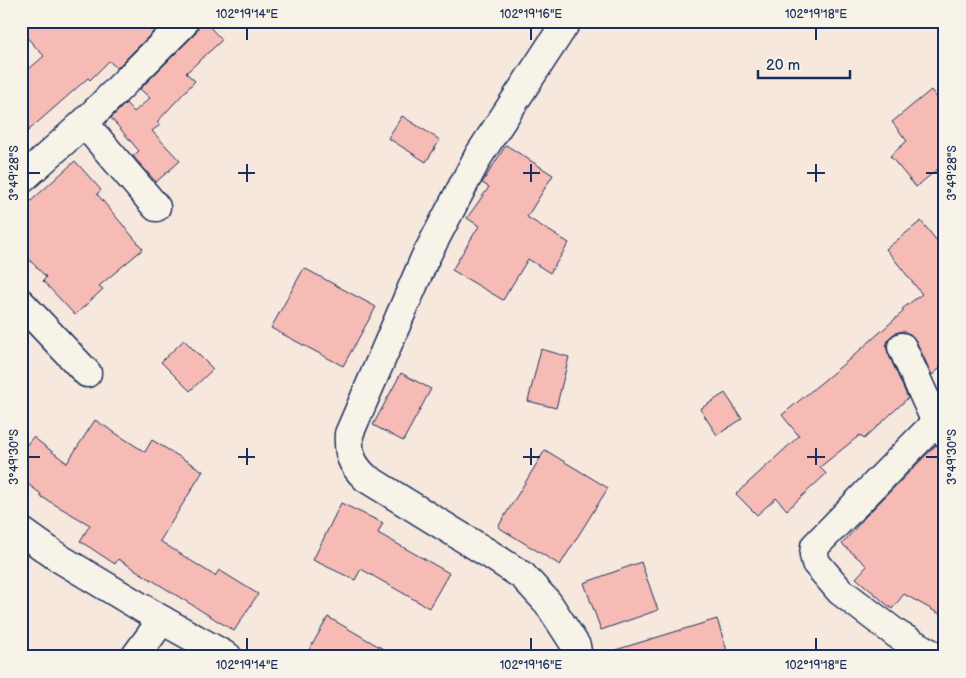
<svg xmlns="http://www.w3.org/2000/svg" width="966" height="678" viewBox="0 0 966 678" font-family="'Balsamiq Sans',sans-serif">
<rect width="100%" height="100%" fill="#f7e8de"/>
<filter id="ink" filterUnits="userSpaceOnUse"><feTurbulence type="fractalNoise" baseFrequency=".02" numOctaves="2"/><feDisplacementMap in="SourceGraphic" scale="10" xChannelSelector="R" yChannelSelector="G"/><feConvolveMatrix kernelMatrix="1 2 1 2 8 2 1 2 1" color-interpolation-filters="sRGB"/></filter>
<g filter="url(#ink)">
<g fill="#f7bbb5" stroke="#1b2f5e">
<path d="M 21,21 L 164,21 L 117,68 L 109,61 L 90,80 L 88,78 L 21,137 L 21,76 L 44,56 L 21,31 Z"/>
<path d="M 198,21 L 204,21 L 222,40 L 186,73 L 195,81 L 157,122 L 160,125 L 152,131 L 180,161 L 156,182 L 133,156 L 139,151 L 111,118 L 126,103 L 134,112 L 150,98 L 140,89 L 194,35 L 198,28 Z"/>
<path d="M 931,90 L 945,108 L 945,163 L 916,187 L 890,156 L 907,141 L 892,122 Z"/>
<path d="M 402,116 L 440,140 L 426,162 L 388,138 Z"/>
<path d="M 506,145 L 553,175 L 527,217 L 569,243 L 550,273 L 528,259 L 503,300 L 452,270 L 479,226 L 467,218 L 489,187 L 482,183 Z"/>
<path d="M 75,161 L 101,190 L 97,194 L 143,249 L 99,286 L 103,289 L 75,315 L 43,281 L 46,277 L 21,251 L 21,210 Z"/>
<path d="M 921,221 L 945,251 L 945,364 L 932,375 L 916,341 L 911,335 L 903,331 L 895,333 L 889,338 L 886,346 L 888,353 L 908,398 L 864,439 L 860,435 L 820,467 L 826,474 L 787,510 L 776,498 L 757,515 L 736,494 L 799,436 L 782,415 L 851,358 L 904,311 L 902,309 L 922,294 L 886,249 Z"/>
<path d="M 304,268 L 376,307 L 343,366 L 271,328 Z"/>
<path d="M 184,340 L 213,369 L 190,391 L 161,362 Z"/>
<path d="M 541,349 L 569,357 L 556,408 L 528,401 Z"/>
<path d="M 401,373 L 431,389 L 403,441 L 373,425 Z"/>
<path d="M 725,393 L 742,419 L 717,435 L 700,409 Z"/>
<path d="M 95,420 L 145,452 L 152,440 L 203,471 L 160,541 L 215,576 L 219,570 L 258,594 L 234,631 L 118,559 L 115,564 L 80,541 L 90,525 L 40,496 L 41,494 L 21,479 L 21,452 L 33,437 L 67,463 Z"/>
<path d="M 936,445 L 945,450 L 945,617 L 904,594 L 892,609 L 856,578 L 867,566 L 842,544 L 865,517 Z"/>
<path d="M 545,450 L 608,488 L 560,565 L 498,527 Z"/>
<path d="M 341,503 L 383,523 L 378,533 L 449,573 L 429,608 L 361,569 L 355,580 L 313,560 Z"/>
<path d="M 641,562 L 658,610 L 601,630 L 584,583 Z"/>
<path d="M 328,617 L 397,657 L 305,657 Z"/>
<path d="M 717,619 L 729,657 L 613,657 L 612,651 Z"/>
</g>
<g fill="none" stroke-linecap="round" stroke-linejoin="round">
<g stroke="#1b2f5e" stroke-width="31">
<g id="minor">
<path d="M 567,21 L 479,155 L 425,258 L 349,434 C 348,454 351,464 366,478 L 491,555 L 523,576 L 548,603 L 576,646 L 578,657"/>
<path d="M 84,123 L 156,207"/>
<path d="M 21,180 L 84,123 L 183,24"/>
<path d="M 21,303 L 87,373"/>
<path d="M 902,347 L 936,422 L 945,433"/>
<path d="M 936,422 L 815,546 L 814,555 L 816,563 L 840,591 L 898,635 L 937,657"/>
<path d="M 21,531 L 59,558 L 162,620 L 135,657"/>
<path d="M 162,620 L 228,657"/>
</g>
</g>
<use href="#minor" stroke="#f7f3e8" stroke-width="28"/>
</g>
</g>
<path fill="none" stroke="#1b2f5e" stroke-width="2" d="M 247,28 L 247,40M 531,28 L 531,40M 816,28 L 816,40M 247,164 L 247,182M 531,164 L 531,182M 816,164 L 816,182M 28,173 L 40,173M 238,173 L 255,173M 523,173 L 540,173M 807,173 L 825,173M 926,173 L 938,173M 247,448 L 247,465M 531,448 L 531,465M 816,448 L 816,465M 28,457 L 40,457M 238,457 L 255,457M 523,457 L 540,457M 807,457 L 825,457M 926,457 L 938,457M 247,638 L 247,650M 531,638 L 531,650M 816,638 L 816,650"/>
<rect width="966" height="678" fill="none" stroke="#f7f3e8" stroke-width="55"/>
<path d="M758 70v8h92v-8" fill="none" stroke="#1b2f5e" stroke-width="2.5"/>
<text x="766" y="70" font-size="15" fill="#1b2f5e" stroke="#f7f3e8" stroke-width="4" paint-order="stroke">20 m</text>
<rect x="28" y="28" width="910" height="622" fill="none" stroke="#1b2f5e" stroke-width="2"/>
<g font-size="12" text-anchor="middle" fill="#1b2f5e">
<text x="247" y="18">102°19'14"E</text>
<text x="531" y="18">102°19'16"E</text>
<text x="816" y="18">102°19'18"E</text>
<text transform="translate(14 173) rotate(-90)" y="4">3°49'28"S</text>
<text transform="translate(952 173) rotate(-90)" y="4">3°49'28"S</text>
<text transform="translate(14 457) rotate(-90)" y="4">3°49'30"S</text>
<text transform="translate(952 457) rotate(-90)" y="4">3°49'30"S</text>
<text x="247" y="669">102°19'14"E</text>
<text x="531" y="669">102°19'16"E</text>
<text x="816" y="669">102°19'18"E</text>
</g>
</svg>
